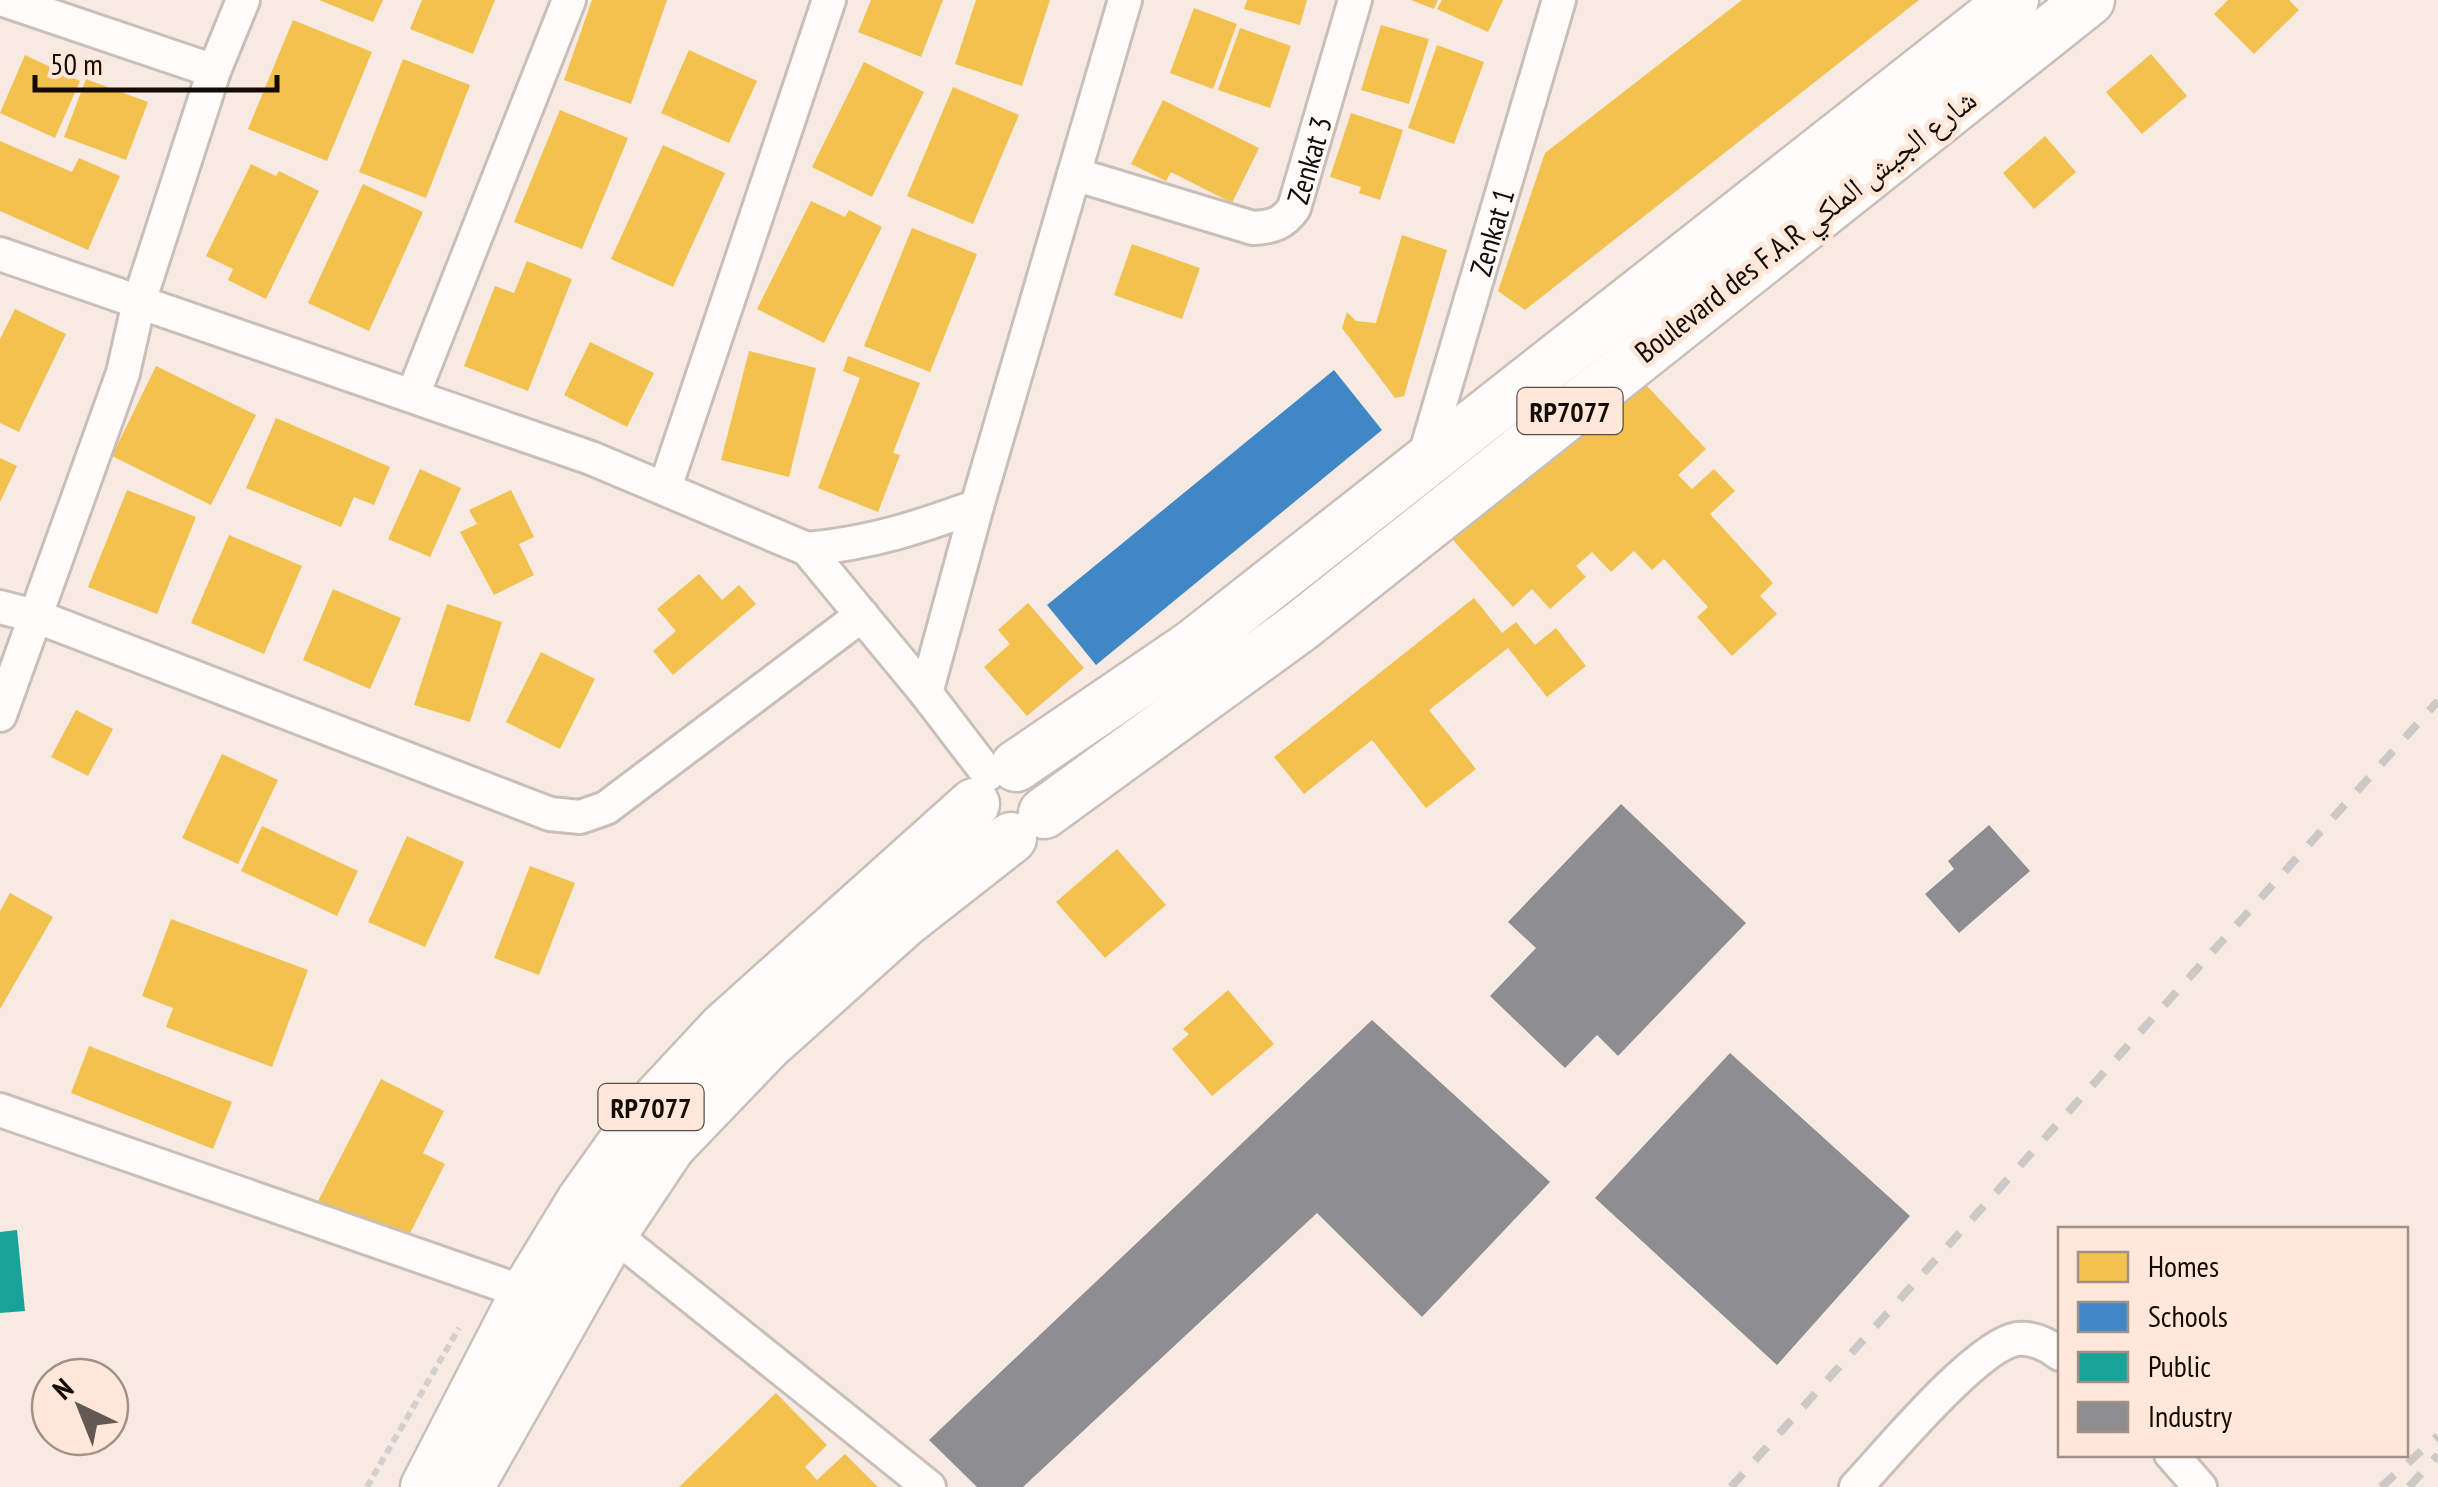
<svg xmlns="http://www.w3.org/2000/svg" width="2438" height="1487" viewBox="0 0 2438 1487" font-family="'PT Sans Narrow','Noto Naskh Arabic',sans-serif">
<rect width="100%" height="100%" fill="#f7eae2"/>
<g fill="#f2c14e">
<path d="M 319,0 L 383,0 L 373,22 Z"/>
<path d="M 422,0 L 495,0 L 473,54 L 410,29 Z"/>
<path d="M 592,0 L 667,0 L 631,104 L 564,80 Z"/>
<path d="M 871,0 L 943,0 L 921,57 L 858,32 Z"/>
<path d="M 976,0 L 1050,0 L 1022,86 L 955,64 Z"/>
<path d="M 1247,0 L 1307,0 L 1300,25 L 1244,9 Z"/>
<path d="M 1411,0 L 1438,0 L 1434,9 Z"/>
<path d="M 1442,0 L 1503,0 L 1488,32 L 1437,9 Z"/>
<path d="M 1742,0 L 1919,0 L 1525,310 L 1498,291 L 1545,153 Z"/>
<path d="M 2228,0 L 2289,0 L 2299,10 L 2254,54 L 2214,14 Z"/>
<path d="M 1194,8 L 1237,24 L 1213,89 L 1170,73 Z"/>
<path d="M 293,20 L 372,52 L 327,161 L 248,129 Z"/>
<path d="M 1381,25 L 1429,39 L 1409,104 L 1361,90 Z"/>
<path d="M 1240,28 L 1291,46 L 1270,108 L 1218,90 Z"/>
<path d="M 1437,45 L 1484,62 L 1454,144 L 1408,128 Z"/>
<path d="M 689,50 L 757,81 L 729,143 L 661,113 Z"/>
<path d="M 2151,54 L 2187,96 L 2142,134 L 2106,92 Z"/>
<path d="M 25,55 L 80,81 L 55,138 L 0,113 Z"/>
<path d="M 403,59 L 470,85 L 426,198 L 359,172 Z"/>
<path d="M 864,62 L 924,92 L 872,197 L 812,167 Z"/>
<path d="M 86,79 L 148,102 L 126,160 L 64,137 Z"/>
<path d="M 953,87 L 1019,115 L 973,224 L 907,196 Z"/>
<path d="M 1163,100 L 1259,148 L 1232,203 L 1171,172 L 1166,181 L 1131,164 Z"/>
<path d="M 560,110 L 628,138 L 582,249 L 514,222 Z"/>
<path d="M 1351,113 L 1403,130 L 1380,200 L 1359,193 L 1361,187 L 1330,177 Z"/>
<path d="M 2045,136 L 2076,172 L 2034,209 L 2003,173 Z"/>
<path d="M 0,141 L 72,172 L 79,158 L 120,176 L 88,250 L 0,211 Z"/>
<path d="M 663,145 L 725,173 L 673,287 L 611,259 Z"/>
<path d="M 251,164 L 276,176 L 279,171 L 319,191 L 266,299 L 228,280 L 233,269 L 206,256 Z"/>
<path d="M 363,184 L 423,212 L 369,331 L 308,303 Z"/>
<path d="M 811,201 L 845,217 L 849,210 L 882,227 L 824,343 L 757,309 Z"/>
<path d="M 912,228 L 977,254 L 930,372 L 864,346 Z"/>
<path d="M 1402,235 L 1447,250 L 1404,396 L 1395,398 L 1342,328 L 1347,312 L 1356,321 L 1376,323 Z"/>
<path d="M 1132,244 L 1200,268 L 1182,319 L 1114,295 Z"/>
<path d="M 527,261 L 572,279 L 528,391 L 464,366 L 495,286 L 514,293 Z"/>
<path d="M 15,309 L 66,334 L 19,432 L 0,423 L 0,339 Z"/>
<path d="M 590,342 L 654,373 L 627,427 L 564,395 Z"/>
<path d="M 749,351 L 816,368 L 789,477 L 721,460 Z"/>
<path d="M 848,356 L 920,383 L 893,453 L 900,455 L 878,512 L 818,488 L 860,378 L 843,371 Z"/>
<path d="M 156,366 L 256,415 L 211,505 L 112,456 Z"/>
<path d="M 1635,373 L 1706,449 L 1678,475 L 1692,489 L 1714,469 L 1735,491 L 1710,514 L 1773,583 L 1760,596 L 1777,614 L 1732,656 L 1697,617 L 1708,607 L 1664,559 L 1652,570 L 1634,551 L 1611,572 L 1592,552 L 1576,566 L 1586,577 L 1550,609 L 1532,589 L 1513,607 L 1453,540 Z"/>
<path d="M 276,418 L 390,467 L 374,505 L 354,497 L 341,527 L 246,488 Z"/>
<path d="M 0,458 L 17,466 L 0,502 Z"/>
<path d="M 420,469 L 461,488 L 430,557 L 388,539 Z"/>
<path d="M 127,490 L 196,517 L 157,614 L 88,587 Z"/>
<path d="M 511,490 L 534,537 L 519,544 L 534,575 L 494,595 L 460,532 L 477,524 L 469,510 Z"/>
<path d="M 229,535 L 302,566 L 264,654 L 191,623 Z"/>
<path d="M 699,574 L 722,600 L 739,585 L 756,604 L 673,675 L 653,651 L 676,631 L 657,609 Z"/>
<path d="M 333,589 L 401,618 L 370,689 L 303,660 Z"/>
<path d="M 1474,598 L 1502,633 L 1516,622 L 1535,645 L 1556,628 L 1586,666 L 1547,697 L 1508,648 L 1429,710 L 1476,769 L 1426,808 L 1372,740 L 1304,794 L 1274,757 Z"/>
<path d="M 1028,603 L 1084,668 L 1027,716 L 984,667 L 1010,644 L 998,630 Z"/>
<path d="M 447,604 L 502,622 L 470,722 L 414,705 Z"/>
<path d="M 541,652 L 595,679 L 560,749 L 506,722 Z"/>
<path d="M 76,710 L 113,729 L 88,776 L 51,757 Z"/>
<path d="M 222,754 L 278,780 L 238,864 L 182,838 Z"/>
<path d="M 262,826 L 358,871 L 337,916 L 241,871 Z"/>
<path d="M 407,836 L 464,862 L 425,947 L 368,922 Z"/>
<path d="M 1117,849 L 1166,905 L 1105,958 L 1056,902 Z"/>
<path d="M 530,866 L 575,883 L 539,975 L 494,958 Z"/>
<path d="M 10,893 L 53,917 L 0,1009 L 0,911 Z"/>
<path d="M 171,919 L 308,970 L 272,1067 L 166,1027 L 173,1008 L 142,996 Z"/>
<path d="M 1228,990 L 1274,1044 L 1212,1096 L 1172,1049 L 1189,1034 L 1183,1029 Z"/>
<path d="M 89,1046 L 232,1102 L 213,1149 L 71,1093 Z"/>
<path d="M 381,1079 L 444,1111 L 423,1153 L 445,1164 L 402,1249 L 316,1205 Z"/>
<path d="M 776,1393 L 827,1445 L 805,1467 L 817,1480 L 845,1454 L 878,1487 L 679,1487 Z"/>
</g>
<path fill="#3f88c5" d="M 1334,370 L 1382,430 L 1096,665 L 1047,605 Z"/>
<path fill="#17a398" d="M 17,1230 L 25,1311 L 0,1313 L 0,1232 Z"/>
<g fill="#8d8d92">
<path d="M 1621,804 L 1746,923 L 1618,1056 L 1597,1035 L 1565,1068 L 1490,996 L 1536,948 L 1508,922 Z"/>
<path d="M 1989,825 L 2030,871 L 1959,933 L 1925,894 L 1954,869 L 1948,861 Z"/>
<path d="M 1372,1020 L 1550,1182 L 1422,1317 L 1317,1213 L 1023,1487 L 977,1487 L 929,1440 Z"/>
<path d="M 1730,1053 L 1910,1216 L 1777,1365 L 1595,1198 Z"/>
</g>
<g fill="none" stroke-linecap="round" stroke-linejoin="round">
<g stroke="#c9bfb8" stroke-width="38">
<g id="minor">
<path d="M 4,0 L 214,71"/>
<path id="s1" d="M 1074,174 L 1253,228 C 1272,227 1283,224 1294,208 L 1355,0"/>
<path d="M 0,254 L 591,458 L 807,549 L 926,693 L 988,774"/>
<path d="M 413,395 L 569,0"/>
<path id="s2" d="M 1423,462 L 1559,0"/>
<path d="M 665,488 L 829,0"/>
<path d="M 807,549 C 871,543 917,528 977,506"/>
<path d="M 0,607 L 38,617 L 550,814 L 580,817 L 606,808 L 862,615"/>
<path d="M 926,693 L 977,506 L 1125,0"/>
<path d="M 0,715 L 123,373 L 139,302 L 214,71 L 243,0"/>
<path d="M 0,1110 L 526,1293"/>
<path d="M 612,1233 L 929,1487"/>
<path d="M 2171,1454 L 2200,1487"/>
<path d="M 1856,1487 C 1887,1454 1977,1345 2017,1339 C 2033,1337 2048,1345 2060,1354"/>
</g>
</g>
<g stroke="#c9bfb8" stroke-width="55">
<g id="primary">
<path d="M 1016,766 L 1192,646 L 2013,0"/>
<path d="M 1044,813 L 1301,626 L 2089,0"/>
<path d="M 426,1487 L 526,1293 L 582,1201 L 644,1114 L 724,1028 L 974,804"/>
<path d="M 468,1487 L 612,1233 L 670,1146 L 767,1045 L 905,921 L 1011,838"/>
</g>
</g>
<path stroke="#d2cfcd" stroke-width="6" stroke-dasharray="8 5" stroke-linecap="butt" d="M 367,1487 L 459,1328"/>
<use href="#minor" stroke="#fefcfb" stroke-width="32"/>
<use href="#primary" stroke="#fefcfb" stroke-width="50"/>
<g stroke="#ccc8c5" stroke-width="8" stroke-dasharray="18 18" stroke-linecap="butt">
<path d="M 1731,1487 L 2438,701"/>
<path d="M 2381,1487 L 2438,1436"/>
<path d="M 2409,1487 L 2438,1455"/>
</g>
</g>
<g text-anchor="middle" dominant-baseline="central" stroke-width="10" stroke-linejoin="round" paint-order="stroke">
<g fill="#ffe8da" stroke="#5a4d45" stroke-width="2.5">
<rect x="1517.5" y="388" width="105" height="46" rx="8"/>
<rect x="598.5" y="1084" width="105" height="46" rx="8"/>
</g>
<g font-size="28" font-weight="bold" fill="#140b05">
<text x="1570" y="411">RP7077</text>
<text x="651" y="1107">RP7077</text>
</g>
<g font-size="30" fill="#140b05" stroke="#ffe8da">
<text stroke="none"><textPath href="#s1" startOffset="285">Zenkat 3</textPath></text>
<text transform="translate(1805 225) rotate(-38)">Boulevard des F.A.R شارع الجيش الملكي</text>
<text stroke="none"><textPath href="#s2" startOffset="240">Zenkat 1</textPath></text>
</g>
</g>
<rect x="2058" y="1227" width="350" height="230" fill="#ffe8da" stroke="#a19085" stroke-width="2.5"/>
<rect x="2078" y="1252" width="50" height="30" fill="#f2c14e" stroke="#a19085" stroke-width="2.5"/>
<text x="2148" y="1277" font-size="30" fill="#140b05">Homes</text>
<rect x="2078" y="1302" width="50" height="30" fill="#3f88c5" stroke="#a19085" stroke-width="2.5"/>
<text x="2148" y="1327" font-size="30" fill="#140b05">Schools</text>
<rect x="2078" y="1352" width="50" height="30" fill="#17a398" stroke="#a19085" stroke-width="2.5"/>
<text x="2148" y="1377" font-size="30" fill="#140b05">Public</text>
<rect x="2078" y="1402" width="50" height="30" fill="#8d8d92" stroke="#a19085" stroke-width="2.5"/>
<text x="2148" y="1427" font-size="30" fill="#140b05">Industry</text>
<g transform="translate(80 1407) rotate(317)"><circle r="48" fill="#ffe8da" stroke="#a19085" stroke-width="2.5"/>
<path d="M0-8L18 38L0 25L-18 38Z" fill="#635952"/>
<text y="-15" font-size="28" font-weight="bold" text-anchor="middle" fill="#140b05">N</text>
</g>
<path d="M35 75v15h242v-15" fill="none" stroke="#140b05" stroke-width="5"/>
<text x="50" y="75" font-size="30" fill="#140b05" stroke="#ffe8da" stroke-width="8" paint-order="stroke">50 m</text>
</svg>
